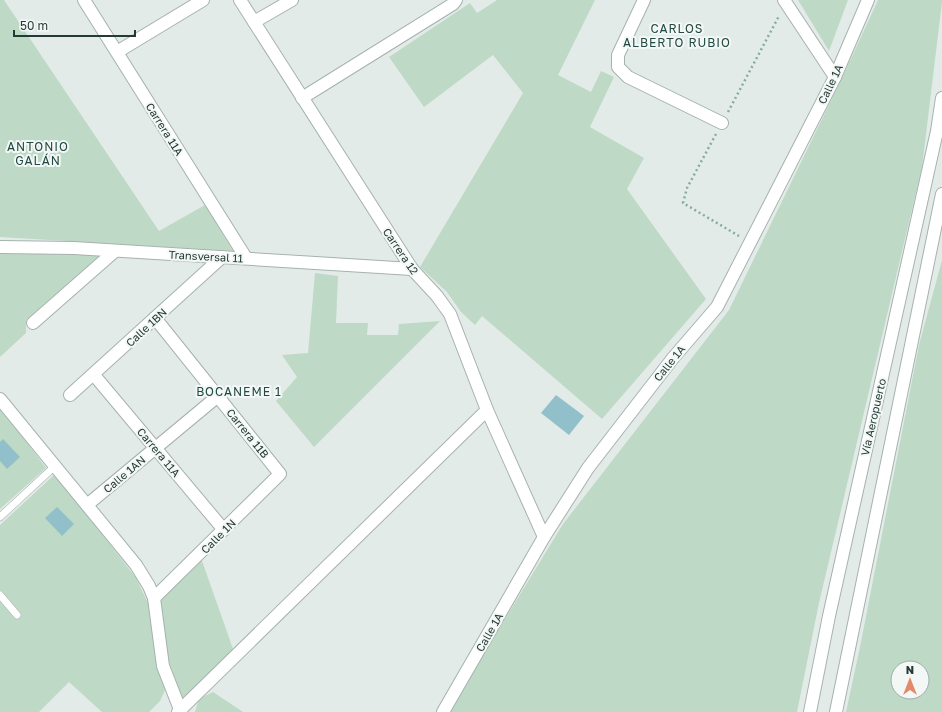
<svg xmlns="http://www.w3.org/2000/svg" width="942" height="712" viewBox="0 0 942 712" font-family="'Golos Text',sans-serif">
<rect width="100%" height="100%" fill="#e3ebe8"/>
<g fill="#bedac6" fill-rule="evenodd">
<path d="M 0,0 L 4,0 L 159,231 L 205,205 L 233,251 L 0,237 Z"/>
<path d="M 497,0 L 595,0 L 558,75 L 591,92 L 601,71 L 614,77 L 590,127 L 644,158 L 627,189 L 706,299 L 602,419 L 482,316 L 475,325 L 461,312 L 447,292 L 420,267 L 523,93 L 493,55 L 424,107 L 389,57 L 470,3 L 477,13 Z"/>
<path d="M 798,0 L 848,0 L 829,51 Z"/>
<path d="M 878,0 L 942,0 L 942,2 L 922,167 L 819,603 L 797,712 L 448,712 L 563,524 L 729,310 L 843,76 Z"/>
<path d="M 0,253 L 100,255 L 26,320 L 26,333 L 0,357 Z"/>
<path d="M 942,260 L 942,712 L 846,712 L 860,647 L 919,345 ZM 898,668 L 922,668 L 922,692 L 898,692 Z"/>
<path d="M 315,273 L 338,276 L 336,323 L 368,323 L 367,335 L 398,335 L 399,324 L 440,321 L 314,447 L 276,401 L 297,377 L 282,355 L 308,353 Z"/>
<path d="M 0,407 L 46,468 L 0,509 Z"/>
<path d="M 55,474 L 136,578 L 148,603 L 156,659 L 167,686 L 160,701 L 149,712 L 102,712 L 69,682 L 39,712 L 0,712 L 0,525 Z"/>
<path d="M 201,558 L 233,649 L 182,701 L 169,662 L 159,601 Z"/>
<path d="M 213,692 L 243,712 L 195,712 L 199,699 Z"/>
</g>
<g fill="#91c0ca">
<path d="M 556,395 L 584,416 L 569,435 L 541,413 Z"/>
<path d="M 3,439 L 20,457 L 7,469 L 0,461 L 0,442 Z"/>
<path d="M 57,507 L 74,524 L 62,536 L 45,518 Z"/>
</g>
<g fill="none" stroke-linecap="round" stroke-linejoin="round">
<g stroke="#a6b2af" stroke-width="8">
<g id="lane">
<path d="M 0,517 L 55,466"/>
<path d="M 0,595 L 17,615"/>
</g>
</g>
<g stroke="#a6b2af" stroke-width="14">
<g id="street">
<path d="M 84,0 L 246,258"/>
<path d="M 240,0 L 412,269 L 437,296 L 450,314 L 487,410 L 544,537"/>
<path d="M 644,0 L 618,55 L 618,67 L 628,77 L 722,123"/>
<path d="M 784,0 L 835,77"/>
<path d="M 254,22 L 292,0"/>
<path d="M 117,52 L 203,0"/>
<path d="M 302,98 L 453,4 L 456,0"/>
<path d="M 0,247 L 74,248 L 412,269"/>
<path d="M 33,323 L 115,251"/>
<path d="M 94,375 L 224,530"/>
<path d="M 70,395 L 222,257"/>
<path d="M 0,399 L 136,565 L 149,586 L 154,598 L 163,666 L 181,712"/>
<path d="M 87,505 L 218,396"/>
<path d="M 154,598 L 280,474 L 155,318"/>
<path d="M 178,712 L 487,410"/>
<path d="M 443,712 L 544,537 L 588,468 L 673,358 L 717,307 L 835,77 L 868,0"/>
<path d="M 810,712 L 829,616 L 937,131 L 942,98"/>
<path d="M 836,712 L 942,194"/>
</g>
</g>
<g stroke="#87aba1" stroke-width="2.5" stroke-dasharray="2 3" stroke-linecap="butt">
<path d="M 728,112 L 779,16"/>
<path d="M 716,134 L 687,188 L 683,203 L 739,236"/>
</g>
<use href="#lane" stroke="#fff" stroke-width="7"/>
<use href="#street" stroke="#fff" stroke-width="12"/>
</g>
<g text-anchor="middle" dominant-baseline="central" stroke-width="4" stroke-linejoin="round" paint-order="stroke">
<g font-size="11" fill="#253a35" stroke="#f3f8f6">
<text transform="translate(830 84) rotate(-64)">Calle 1A</text>
<text transform="translate(165 129) rotate(58)">Carrera 11A</text>
<text transform="translate(401 251) rotate(56)">Carrera 12</text>
<text transform="translate(206 256) rotate(3)">Transversal 11</text>
<text transform="translate(146 327) rotate(-43)">Calle 1BN</text>
<text transform="translate(669 363) rotate(-51)">Calle 1A</text>
<text transform="translate(873 417) rotate(-77)">Vía Aeropuerto</text>
<text transform="translate(248 433) rotate(51)">Carrera 11B</text>
<text transform="translate(159 452) rotate(50)">Carrera 11A</text>
<text transform="translate(124 474) rotate(-40)">Calle 1AN</text>
<text transform="translate(218 536) rotate(-45)">Calle 1N</text>
<text transform="translate(489 632) rotate(-60)">Calle 1A</text>
</g>
<g font-size="12" letter-spacing="1" fill="#234a42" stroke="#f3f8f6">
<text x="677" y="28">CARLOS<tspan x="677" dy="14">ALBERTO RUBIO</tspan></text>
<text x="38" y="146">ANTONIO<tspan x="38" dy="14">GALÁN</tspan></text>
<text x="239" y="391">BOCANEME 1</text>
</g>
</g>
<g transform="translate(910 680)"><circle r="19" fill="#f3f8f6" stroke="#a1aca9"/>
<path d="M0-3L7 15L0 10L-7 15Z" fill="#e38a6a"/>
<text y="-6" font-size="11" font-weight="bold" text-anchor="middle" fill="#253a35">N</text>
</g>
<path d="M14 30v6h121v-6" fill="none" stroke="#253a35" stroke-width="2"/>
<text x="20" y="30" font-size="12" fill="#253a35" stroke="#f3f8f6" stroke-width="3" paint-order="stroke">50 m</text>
</svg>
